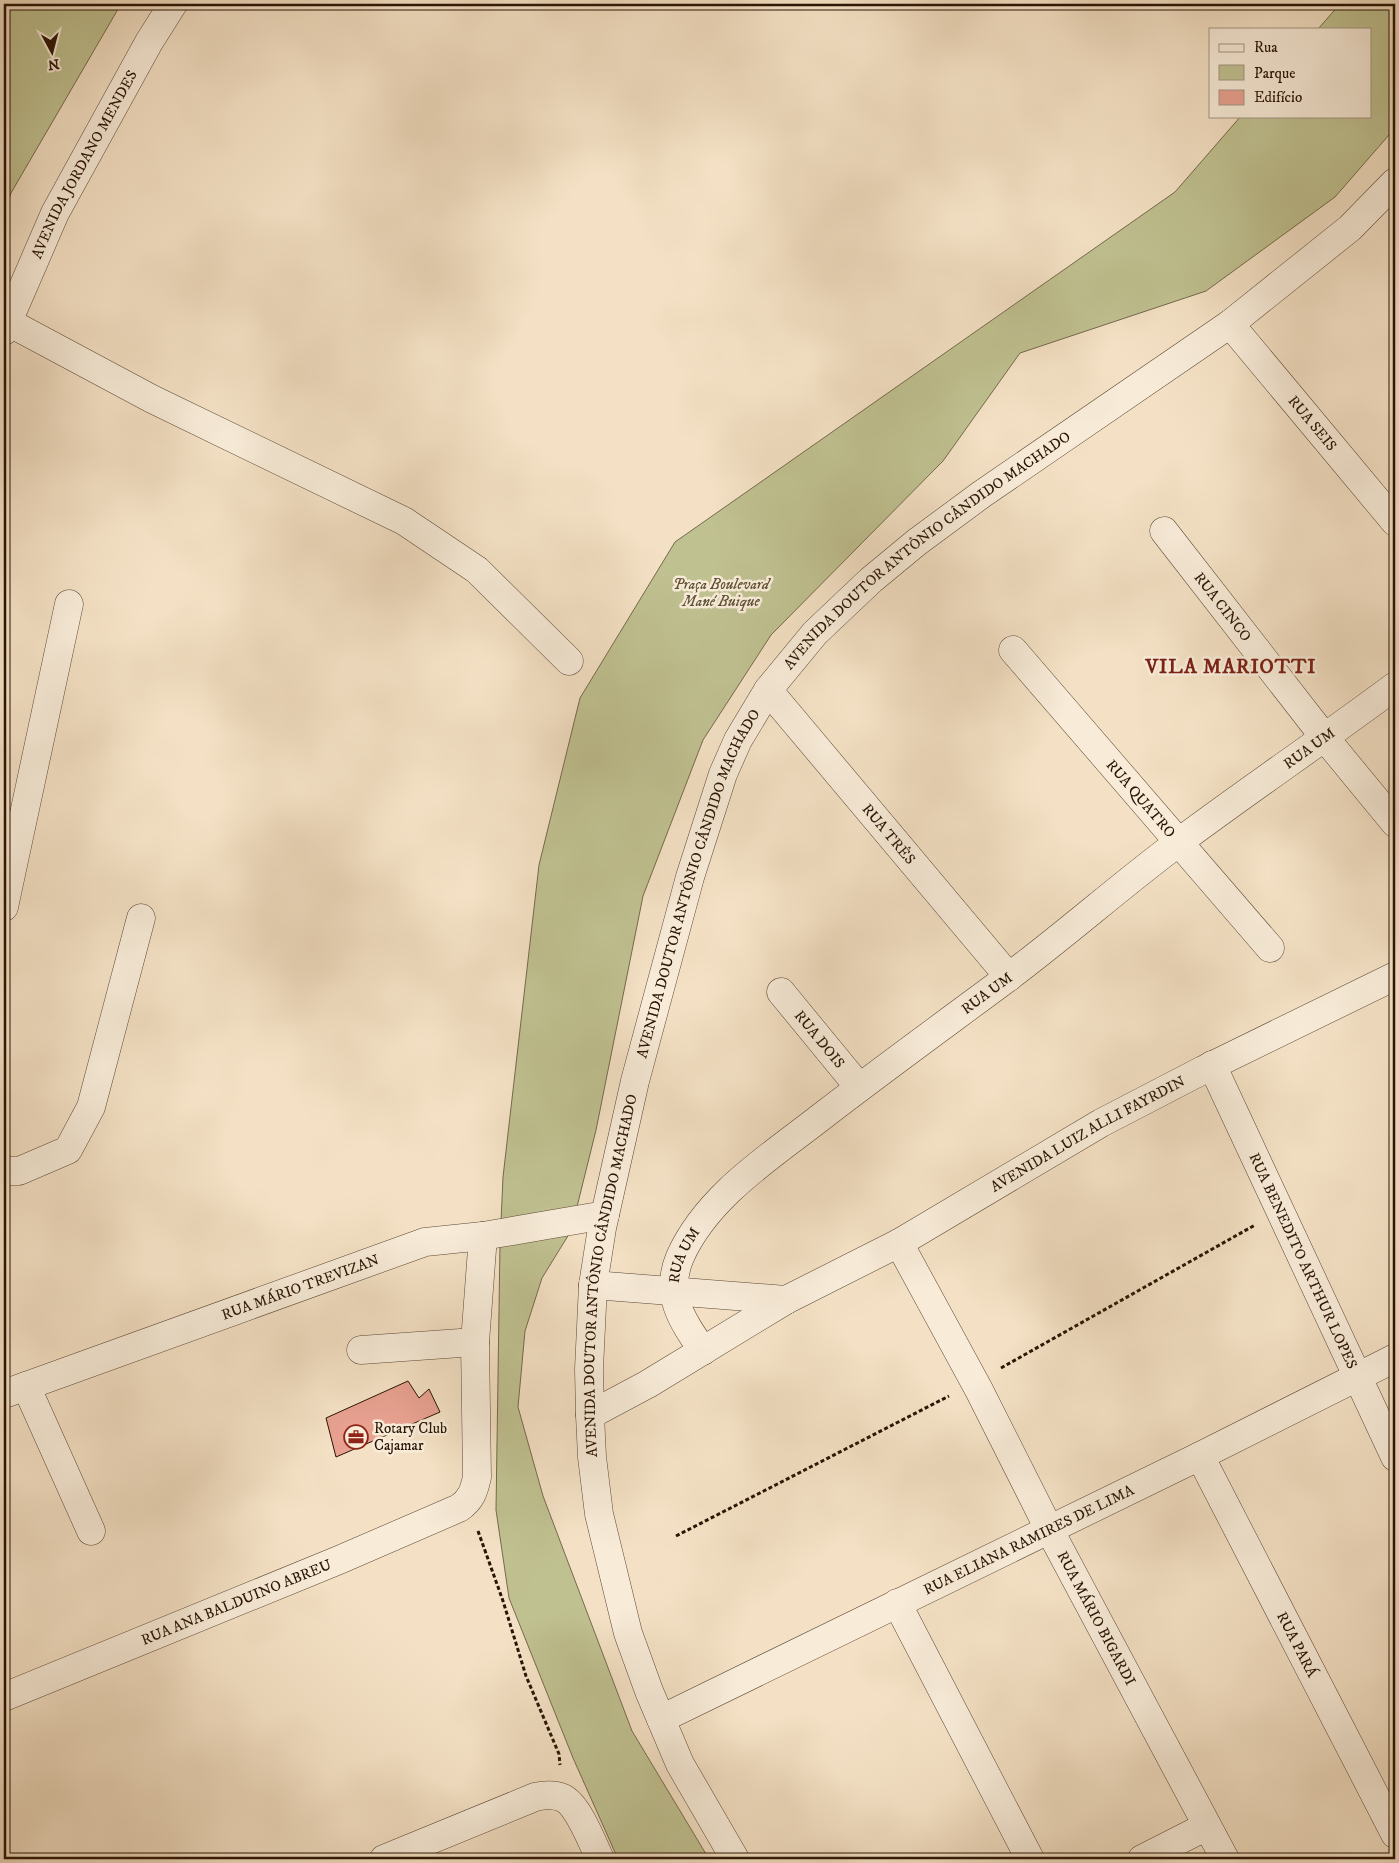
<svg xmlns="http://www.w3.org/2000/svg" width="1399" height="1863" viewBox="0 0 1399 1863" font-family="'IM FELL DW Pica',serif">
<rect width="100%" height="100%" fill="#f4e1c5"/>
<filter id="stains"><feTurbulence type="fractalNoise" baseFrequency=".004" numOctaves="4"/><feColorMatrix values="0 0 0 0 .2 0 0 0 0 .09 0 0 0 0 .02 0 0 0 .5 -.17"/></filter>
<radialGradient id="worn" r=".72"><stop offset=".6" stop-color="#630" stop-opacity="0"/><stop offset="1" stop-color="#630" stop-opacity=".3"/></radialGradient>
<g fill="#c0c191" stroke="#746a4a">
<path d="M 7,4 L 121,4 L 11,193 L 4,213 L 4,10 Z"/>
<path d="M 1340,4 L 1395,4 L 1395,128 L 1335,197 L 1206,291 L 1020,353 L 943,461 L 771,635 L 703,740 L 643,896 L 596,1130 L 571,1231 L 542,1278 L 525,1331 L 518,1407 L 543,1496 L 632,1731 L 709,1859 L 618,1859 L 573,1758 L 509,1598 L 496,1510 L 500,1245 L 503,1177 L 539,865 L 580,698 L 675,542 L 1175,192 L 1241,116 L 1370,116 L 1370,29 L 1318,29 Z"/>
</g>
<path fill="#e8a191" stroke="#291404" d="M 408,1381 L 419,1398 L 429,1389 L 440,1412 L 336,1457 L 326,1418 Z"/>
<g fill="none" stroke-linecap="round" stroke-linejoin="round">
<g stroke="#5c4734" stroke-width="29">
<g id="minor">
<path d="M 8,322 L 152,399 L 404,521 L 477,570 L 569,661"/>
<path id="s1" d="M 1230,324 L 1395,522"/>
<path id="s2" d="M 4,331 L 55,213 L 149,42 L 173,4"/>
<path id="s3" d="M 1164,531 L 1325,738 L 1395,823"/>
<path id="s4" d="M 1013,650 L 1270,948"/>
<path id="s5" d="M 768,690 L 1009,977"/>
<path d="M 4,907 L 69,604"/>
<path id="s6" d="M 781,992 L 859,1087"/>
<path id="s7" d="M 1212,1065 L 1395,1457"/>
<path d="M 4,1171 L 19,1171 L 68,1150 L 91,1107 L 141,918"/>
<path id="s8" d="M 899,1243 L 979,1390 L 1049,1529 L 1225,1859"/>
<path d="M 593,1285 L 786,1300"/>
<path d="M 361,1350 L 475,1342"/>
<path id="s9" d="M 703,1351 C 682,1320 664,1295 680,1257 C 707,1196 770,1157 821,1117 C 882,1070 944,1025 1006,979 C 1065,935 1120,886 1179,842 C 1250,789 1324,739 1395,686"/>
<path d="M 26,1386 L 91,1531"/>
<path id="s10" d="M 4,1394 L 425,1242 L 483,1236 L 605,1215"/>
<path id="s11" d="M 590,1415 L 648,1384 L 786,1300 L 899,1243 L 1101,1123 L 1203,1070 L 1395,976"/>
<path id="s12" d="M 1200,1456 L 1395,1834"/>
<path d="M 897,1603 L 1030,1859"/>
<path id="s13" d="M 4,1697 L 339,1560 L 459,1508 C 471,1500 474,1491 477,1477 L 475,1342 L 483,1236"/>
<path id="s14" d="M 661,1719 L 1200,1456 L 1395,1358"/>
<path d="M 384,1859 L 535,1797 C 544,1795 554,1794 563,1798 C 578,1805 593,1844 600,1859"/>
<path id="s15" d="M 735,1859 L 680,1764 L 649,1691 L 628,1633 L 599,1514 L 592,1457 L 590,1415 L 589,1369 L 593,1285 L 602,1228 L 635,1081 L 690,877 L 723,774 L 738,740 L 768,690 L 815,633 L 871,580 L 917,542 L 982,494 L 1230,324 L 1350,228 L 1395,182"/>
<path d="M 1142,1859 L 1207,1826"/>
</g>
</g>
<g stroke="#291404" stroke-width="3" stroke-dasharray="4 2.5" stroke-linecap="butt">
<path d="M 1001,1368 L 1255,1225"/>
<path d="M 478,1531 L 503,1601 L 526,1676 L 559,1754 L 560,1765"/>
<path d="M 676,1536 L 949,1396"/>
</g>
<use href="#minor" stroke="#f8ecd9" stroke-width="28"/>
</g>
<defs>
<g id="office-ring" transform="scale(1.25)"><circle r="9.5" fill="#f8ecd9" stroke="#8f2418" stroke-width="1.5"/><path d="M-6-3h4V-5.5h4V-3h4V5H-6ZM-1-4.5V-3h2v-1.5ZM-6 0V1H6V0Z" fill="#8f2418"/></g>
</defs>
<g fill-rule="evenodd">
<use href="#office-ring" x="356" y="1437"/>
</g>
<g text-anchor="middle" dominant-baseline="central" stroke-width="5" stroke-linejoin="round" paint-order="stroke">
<g font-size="15" fill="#291404" stroke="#f8ecd9">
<text stroke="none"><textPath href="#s2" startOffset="185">AVENIDA JORDANO MENDES</textPath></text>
<text stroke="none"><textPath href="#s1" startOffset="129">RUA SEIS</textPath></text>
<text stroke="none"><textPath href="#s15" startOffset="1439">AVENIDA DOUTOR ANTÔNIO CÂNDIDO MACHADO</textPath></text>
<text stroke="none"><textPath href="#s3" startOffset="96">RUA CINCO</textPath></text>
<text stroke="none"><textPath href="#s9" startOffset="915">RUA UM</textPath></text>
<text stroke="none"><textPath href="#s4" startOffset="196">RUA QUATRO</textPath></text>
<text stroke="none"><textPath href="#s5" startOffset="188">RUA TRÊS</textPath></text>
<text stroke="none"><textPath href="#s15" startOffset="1019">AVENIDA DOUTOR ANTÔNIO CÂNDIDO MACHADO</textPath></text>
<text stroke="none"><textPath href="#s9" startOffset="510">RUA UM</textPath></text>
<text stroke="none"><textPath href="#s6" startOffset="61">RUA DOIS</textPath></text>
<text stroke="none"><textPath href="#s11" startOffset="572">AVENIDA LUIZ ALLI FAYRDIN</textPath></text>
<text stroke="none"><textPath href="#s9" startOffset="105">RUA UM</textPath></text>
<text stroke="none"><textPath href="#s7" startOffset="216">RUA BENEDITO ARTHUR LOPES</textPath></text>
<text stroke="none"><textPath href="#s15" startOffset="614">AVENIDA DOUTOR ANTÔNIO CÂNDIDO MACHADO</textPath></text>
<text stroke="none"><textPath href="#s10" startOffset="315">RUA MÁRIO TREVIZAN</textPath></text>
<text stroke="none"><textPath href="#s14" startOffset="409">RUA ELIANA RAMIRES DE LIMA</textPath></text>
<text stroke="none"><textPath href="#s13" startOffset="251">RUA ANA BALDUINO ABREU</textPath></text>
<text stroke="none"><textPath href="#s8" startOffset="424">RUA MÁRIO BIGARDI</textPath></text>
<text stroke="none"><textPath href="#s12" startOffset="212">RUA PARÁ</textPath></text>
</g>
<g font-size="15" font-style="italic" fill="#5e5135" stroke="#f8ecd9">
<text x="721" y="584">Praça Boulevard<tspan x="721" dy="17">Mané Buique</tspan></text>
</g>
<g font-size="15" fill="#291404" stroke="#f8ecd9" text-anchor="start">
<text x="374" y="1428">Rotary Club<tspan x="374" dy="17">Cajamar</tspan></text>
</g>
<g font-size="20" font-weight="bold" letter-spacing="1" fill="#7a1f14" stroke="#f8ecd9">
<text x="1231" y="667">VILA MARIOTTI</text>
</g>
</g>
<rect width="1399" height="1863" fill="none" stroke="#f4e1c5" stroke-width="20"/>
<rect x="5" y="5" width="1389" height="1853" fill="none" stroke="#291404" stroke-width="2.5"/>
<rect x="10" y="10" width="1379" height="1843" fill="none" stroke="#291404"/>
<rect x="1209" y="28" width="162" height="90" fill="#f8ecd9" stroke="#a59684"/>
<rect x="1219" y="44" width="25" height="8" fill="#f8ecd9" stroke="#a59684"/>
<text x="1254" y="52" font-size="15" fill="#291404">Rua</text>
<rect x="1219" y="65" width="25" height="15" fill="#c0c191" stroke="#a59684"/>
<text x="1254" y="78" font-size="15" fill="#291404">Parque</text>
<rect x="1219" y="90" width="25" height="15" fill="#e8a191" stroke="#a59684"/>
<text x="1254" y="102" font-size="15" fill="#291404">Edifício</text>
<g transform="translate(52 52) rotate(173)" stroke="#f8ecd9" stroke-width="4" paint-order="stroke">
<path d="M0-4L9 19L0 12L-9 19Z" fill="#291404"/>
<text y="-8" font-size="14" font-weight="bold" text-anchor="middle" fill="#291404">N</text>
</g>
<rect width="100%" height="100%" filter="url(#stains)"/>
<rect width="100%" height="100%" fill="url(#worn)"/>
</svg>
